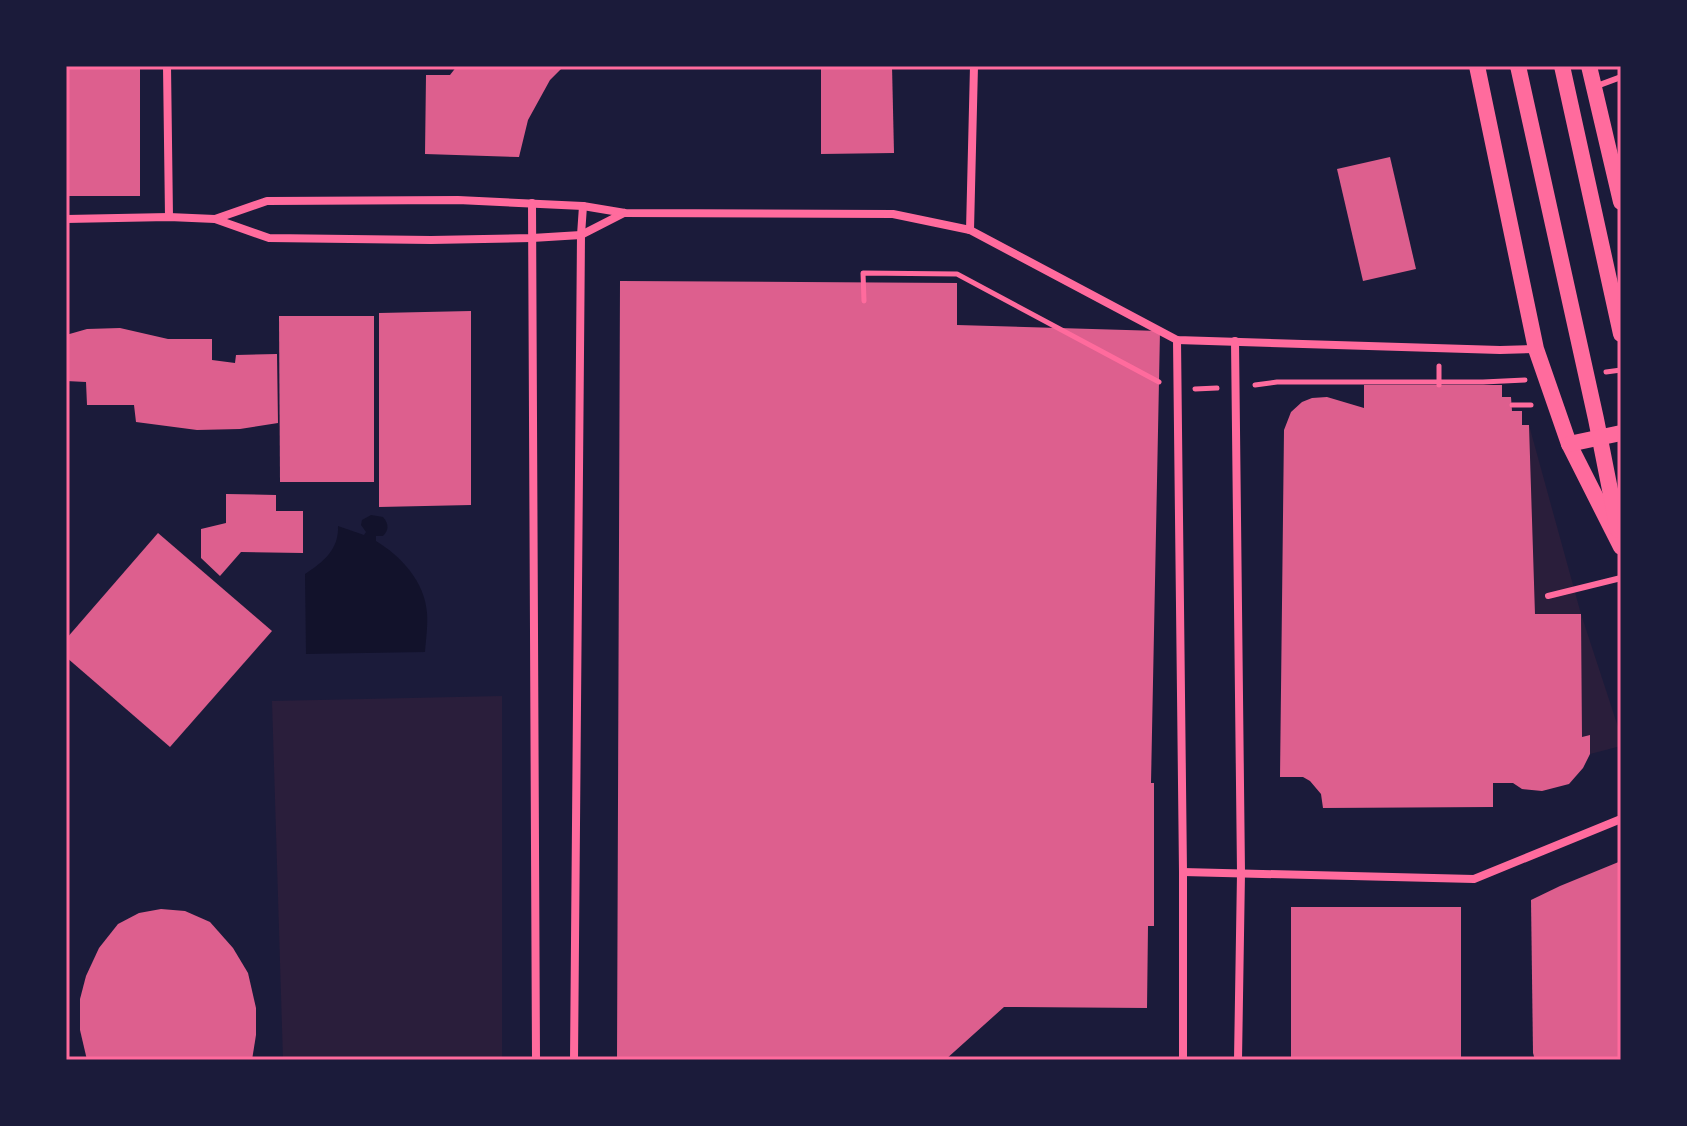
<svg xmlns="http://www.w3.org/2000/svg" width="1687" height="1126" viewBox="0 0 1687 1126" font-family="'Space Grotesk',sans-serif">
<rect width="100%" height="100%" fill="#1b1b3a"/>
<g fill="#2a1e3b">
<path d="M 1529,425 L 1581,614 L 1621,736 L 1621,746 L 1590,754 L 1589,735 L 1582,737 L 1581,614 L 1535,614 Z"/>
<path d="M 502,696 L 502,1060 L 283,1060 L 272,701 Z"/>
</g>
<path fill="#12122b" d="M 371,515 L 383,517 C 389,524 389,530 383,536 L 376,536 L 376,541 C 401,556 425,582 427,613 C 428,625 426,639 425,652 L 306,654 L 305,574 C 323,562 339,550 338,526 L 364,535 L 366,532 L 361,525 L 362,520 Z"/>
<g fill="#dd5f8e">
<rect x="66" y="66" width="74" height="130"/>
<path d="M 457,66 L 564,66 L 550,80 L 528,120 L 519,157 L 425,154 L 426,75 L 450,75 Z"/>
<path d="M 821,66 L 892,66 L 894,153 L 821,154 Z"/>
<path d="M 1390,157 L 1416,269 L 1363,281 L 1337,169 Z"/>
<path d="M 620,281 L 957,283 L 957,325 L 1160,331 L 1151,783 L 1154,783 L 1154,926 L 1148,926 L 1147,1008 L 1004,1007 L 945,1060 L 617,1060 Z"/>
<path d="M 471,311 L 471,505 L 379,507 L 379,313 Z"/>
<path d="M 279,316 L 374,316 L 374,482 L 280,482 Z"/>
<path d="M 120,328 L 168,339 L 212,339 L 212,360 L 235,363 L 236,355 L 277,354 L 278,423 L 240,429 L 197,430 L 136,422 L 134,405 L 87,405 L 86,382 L 66,381 L 66,335 L 87,329 Z"/>
<path d="M 1364,385 L 1502,385 L 1502,397 L 1511,397 L 1512,411 L 1522,411 L 1522,425 L 1529,425 L 1535,614 L 1581,614 L 1582,737 L 1590,735 L 1590,754 L 1583,768 L 1569,784 L 1542,791 L 1522,789 L 1513,783 L 1493,783 L 1493,807 L 1323,808 L 1321,794 L 1310,781 L 1303,777 L 1280,777 L 1284,430 L 1291,412 L 1302,402 L 1312,398 L 1327,397 L 1364,408 Z"/>
<path d="M 226,494 L 276,495 L 276,511 L 303,511 L 303,553 L 241,552 L 220,576 L 201,558 L 201,529 L 226,523 Z"/>
<path d="M 158,533 L 272,631 L 170,747 L 66,657 L 66,639 Z"/>
<path d="M 1621,861 L 1621,1060 L 1535,1060 L 1533,1053 L 1531,900 L 1560,886 Z"/>
<rect x="1291" y="907" width="170" height="153"/>
<path d="M 161,909 L 185,911 L 210,922 L 233,948 L 248,973 L 256,1008 L 256,1035 L 252,1060 L 87,1060 L 80,1030 L 80,999 L 86,976 L 99,948 L 118,924 L 139,913 Z"/>
</g>
<g fill="none" stroke-linecap="round" stroke-linejoin="round">
<g stroke="#ff6b9d" stroke-width="5">
<path d="M 864,301 L 863,273 L 957,274 L 1159,382"/>
<path d="M 1439,366 L 1439,385"/>
<path d="M 1606,372 L 1621,370"/>
<path d="M 1255,385 L 1277,382 L 1483,382 L 1525,380"/>
<path d="M 1195,389 L 1217,388"/>
<path d="M 1512,405 L 1531,405"/>
</g>
<g stroke="#ff6b9d" stroke-width="6">
<path d="M 1594,87 L 1621,77"/>
<path d="M 1548,596 L 1621,578"/>
</g>
<g stroke="#ff6b9d" stroke-width="8">
<path d="M 167,66 L 169,217"/>
<path d="M 532,203 L 536,1060"/>
<path d="M 66,219 L 169,217 L 215,219 L 269,238 L 431,240 L 532,238 L 581,235 L 624,213"/>
<path d="M 215,219 L 267,201 L 458,200 L 583,206 L 625,213 L 893,214 L 970,230 L 1177,340 L 1500,350 L 1536,349"/>
<path d="M 970,230 L 974,66"/>
<path d="M 1177,340 L 1183,872 L 1183,1060"/>
<path d="M 1235,341 L 1241,873 L 1238,1060"/>
<path d="M 1183,872 L 1474,879 L 1621,819"/>
<path d="M 574,1060 L 581,235 L 583,206"/>
</g>
<g stroke="#ff6b9d" stroke-width="16">
<path d="M 1477,66 L 1536,349 L 1569,444 L 1621,547"/>
<path d="M 1518,66 L 1596,419 L 1618,530"/>
<path d="M 1562,66 L 1621,334"/>
<path d="M 1589,66 L 1621,202"/>
<path d="M 1569,444 L 1621,433"/>
</g>
</g>
<rect width="1687" height="1126" fill="none" stroke="#1b1b3a" stroke-width="136"/>
<rect x="68" y="68" width="1551" height="990" fill="none" stroke="#ff6b9d" stroke-width="3"/>
</svg>
